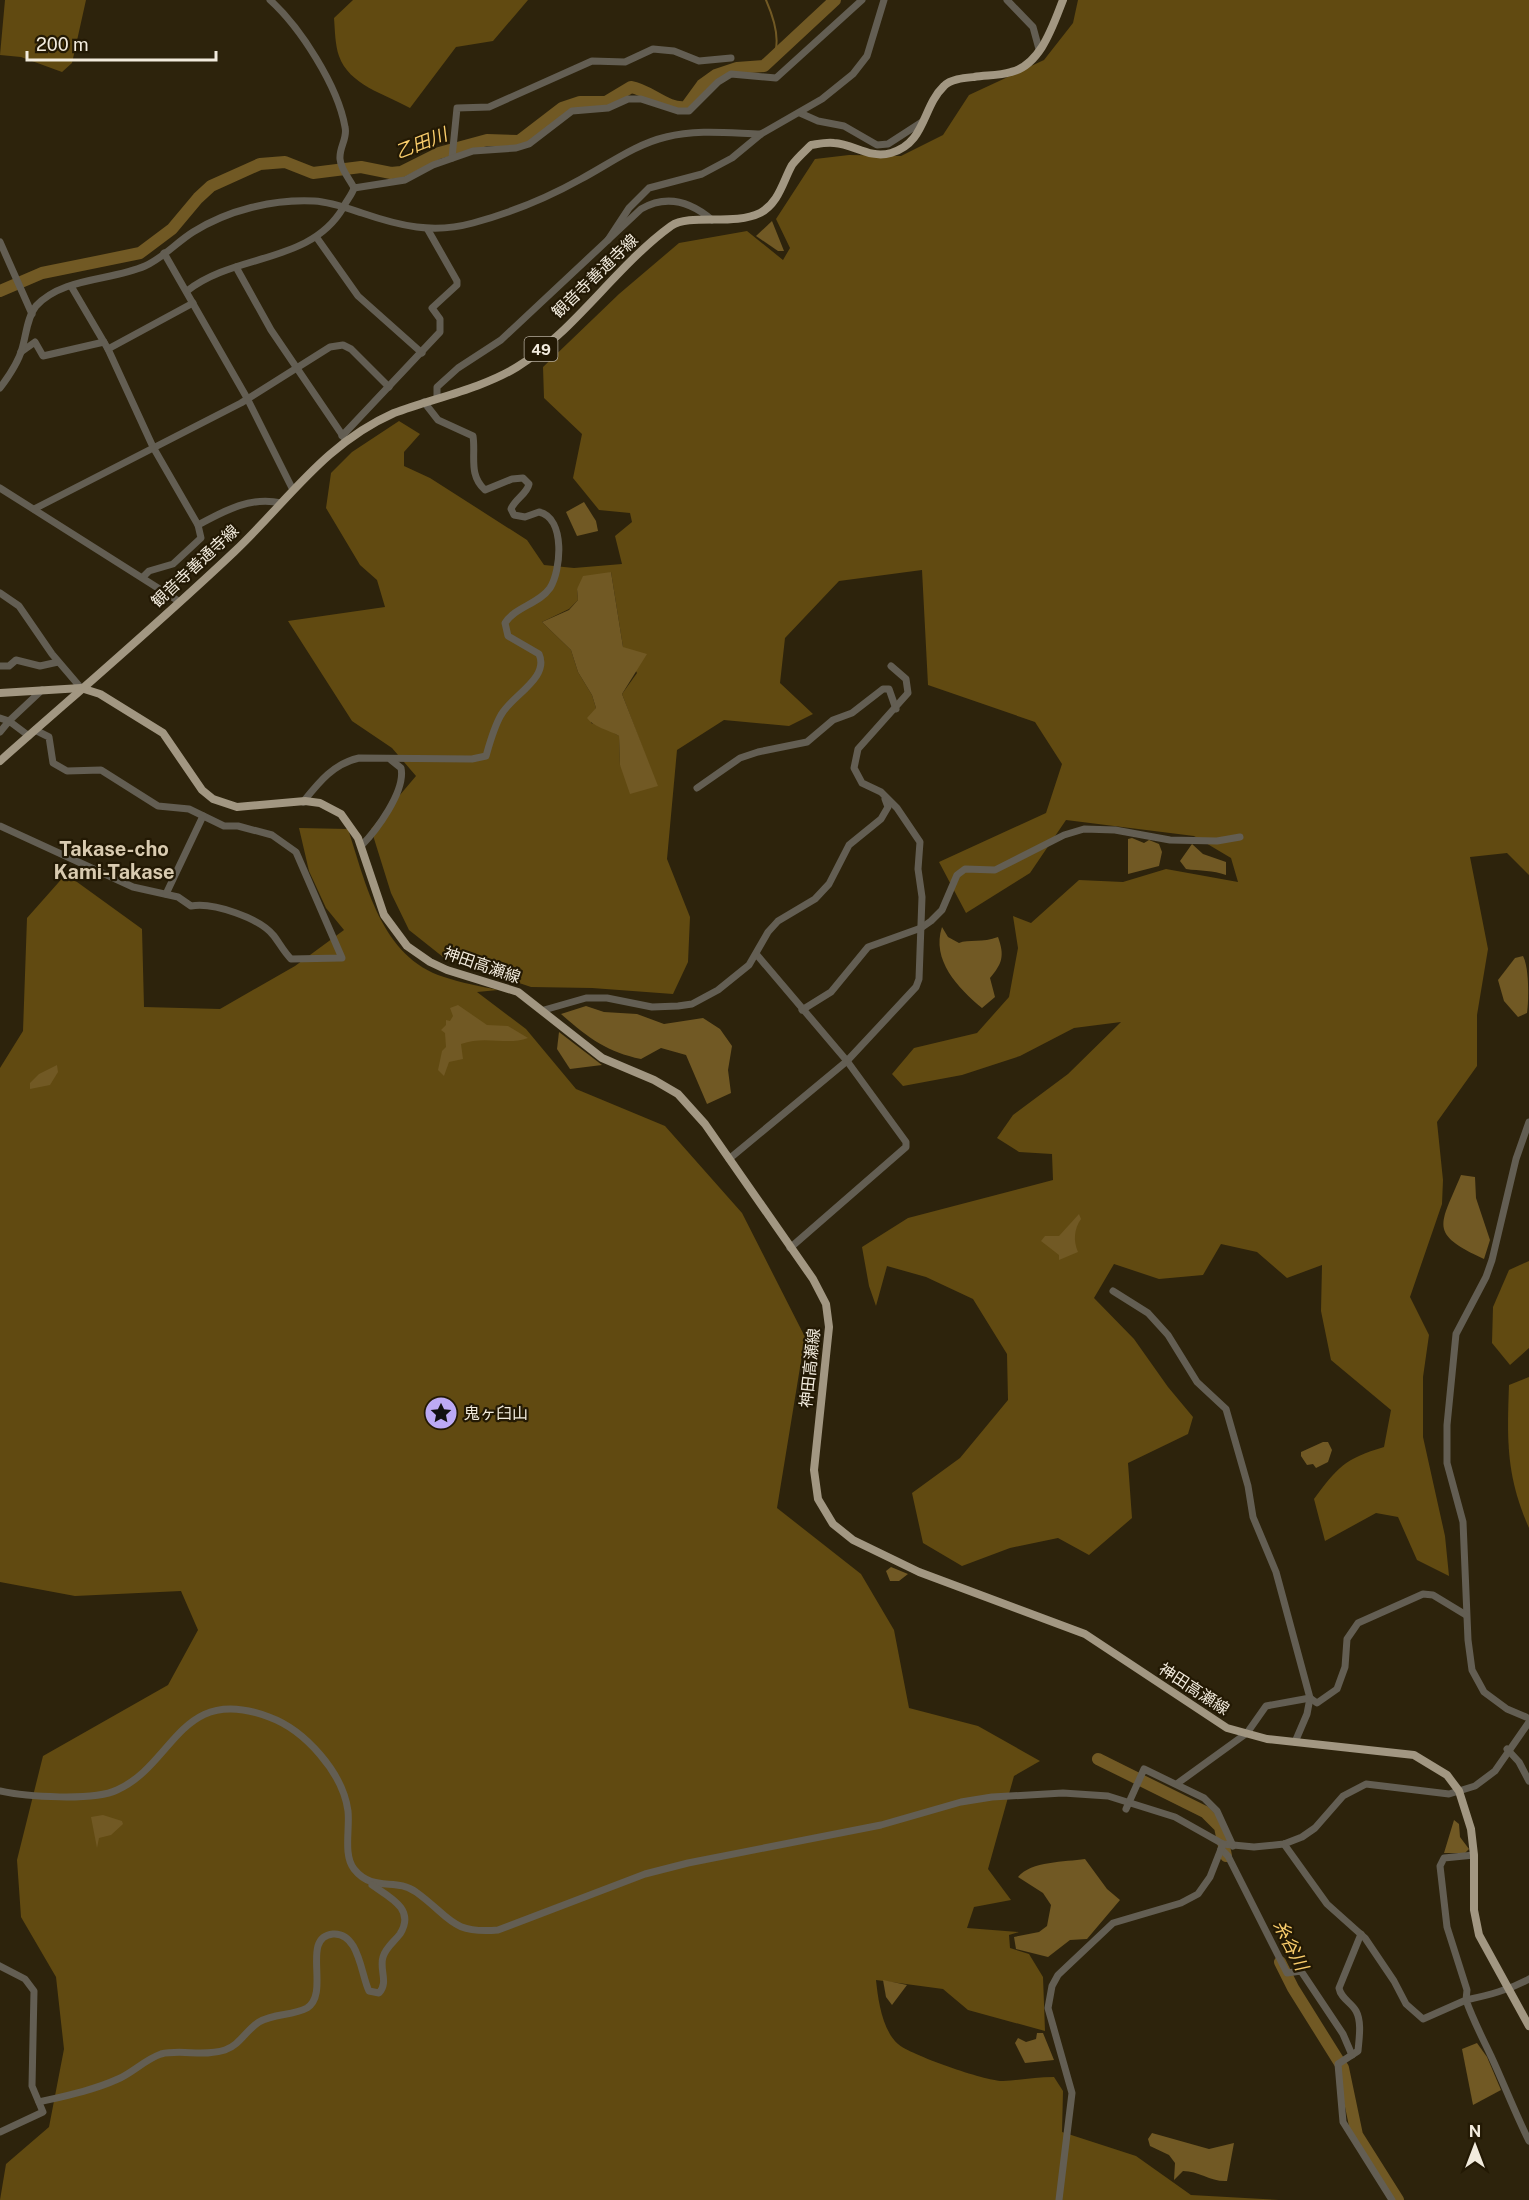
<svg xmlns="http://www.w3.org/2000/svg" width="1529" height="2200" viewBox="0 0 1529 2200" font-family="'Public Sans','Noto Sans JP',sans-serif">
<rect width="100%" height="100%" fill="#2d230c"/>
<g fill="#614a11" fill-rule="evenodd">
<path d="M 5,0 L 86,0 L 72,63 L 62,72 L 21,57 L 0,55 Z"/>
<path d="M 353,0 L 528,0 L 493,41 L 456,47 L 410,108 C 385,94 349,85 339,56 C 335,45 335,30 334,18 Z"/>
<path d="M 1078,0 L 1529,0 L 1529,875 L 1507,853 L 1470,857 L 1488,949 L 1477,1015 L 1477,1066 L 1437,1122 L 1443,1180 L 1442,1204 L 1410,1297 L 1429,1335 L 1423,1377 L 1423,1437 L 1445,1536 L 1449,1576 L 1417,1560 L 1398,1517 L 1376,1513 L 1325,1541 L 1314,1499 C 1338,1467 1344,1459 1384,1447 L 1391,1410 L 1331,1360 L 1321,1311 L 1322,1265 L 1287,1278 L 1257,1252 L 1221,1244 L 1203,1275 L 1159,1279 L 1114,1264 L 1094,1298 L 1134,1339 L 1168,1387 L 1193,1417 L 1188,1434 L 1128,1463 L 1132,1518 L 1089,1555 L 1058,1538 L 1010,1548 L 962,1566 L 923,1543 L 912,1493 L 960,1458 L 1008,1400 L 1007,1354 L 973,1299 L 926,1277 L 887,1266 L 876,1306 L 869,1286 L 862,1247 L 908,1218 L 1053,1180 L 1052,1154 L 1019,1152 L 997,1138 L 1013,1115 L 1068,1074 L 1121,1022 L 1074,1028 L 1020,1056 L 962,1075 L 903,1086 L 892,1074 L 914,1048 L 977,1033 L 1009,997 L 1018,948 L 1013,916 L 1031,923 L 1079,880 L 1123,882 L 1166,869 L 1238,882 L 1231,858 L 1194,836 L 1066,820 L 1030,873 L 966,913 L 939,862 L 1046,813 L 1062,764 L 1035,722 L 928,685 L 922,570 L 839,581 L 785,638 L 780,683 L 813,714 L 789,726 L 724,720 L 677,750 L 667,859 L 690,917 L 688,962 L 673,994 L 592,988 L 531,987 L 443,957 L 409,930 L 391,893 L 371,829 L 416,776 L 392,748 L 352,721 L 288,621 L 385,607 L 377,580 L 360,565 L 326,508 L 331,473 L 352,452 L 399,421 L 420,434 L 404,452 L 404,466 L 430,478 L 527,540 L 544,565 L 574,568 L 622,564 L 615,536 L 632,522 L 630,513 L 599,510 L 573,478 L 582,434 L 544,398 L 543,367 L 619,294 L 679,243 L 747,231 L 783,260 L 790,248 L 776,219 L 815,159 L 849,155 L 901,156 L 943,135 L 969,95 L 1044,60 L 1073,23 ZM 611,572 L 623,647 L 637,673 L 622,694 L 657,786 L 620,765 L 619,736 L 606,728 L 591,723 L 596,708 L 592,695 L 578,672 L 571,650 L 542,622 L 569,609 L 578,600 L 577,589 Z"/>
<path d="M 299,828 L 348,829 C 366,884 381,957 444,977 C 461,983 480,986 498,990 L 477,992 L 526,1029 L 576,1089 L 665,1126 L 742,1213 L 805,1337 L 777,1508 L 861,1574 L 894,1630 L 909,1708 L 978,1726 L 1040,1761 L 1014,1776 L 988,1869 L 1011,1900 L 974,1907 L 967,1928 L 1019,1932 L 1009,1935 L 1010,1948 L 1029,1954 L 1043,1977 L 1045,2031 L 968,2010 L 943,1989 L 876,1980 C 878,1999 882,2030 898,2044 C 910,2055 988,2082 1003,2081 C 1021,2080 1036,2077 1054,2077 L 1063,2091 L 1062,2132 L 1136,2156 L 1191,2195 L 1279,2200 L 0,2200 L 6,2164 L 49,2127 L 64,2049 L 56,1977 L 21,1917 L 17,1860 L 43,1756 L 168,1685 L 198,1630 L 181,1591 L 75,1596 L 0,1582 L 0,1068 L 23,1031 L 27,918 L 66,874 L 142,929 L 144,1007 L 220,1009 L 295,966 L 344,930 L 326,908 L 309,871 Z"/>
<path d="M 1529,1261 L 1529,1348 L 1510,1365 L 1492,1343 L 1493,1307 L 1509,1270 Z"/>
<path d="M 1529,1377 L 1529,1528 C 1506,1476 1507,1440 1509,1385 Z"/>
</g>
<g fill="#715924">
<path d="M 772,221 L 784,251 L 778,251 L 756,236 Z"/>
<path d="M 584,502 L 596,521 L 598,531 L 577,536 L 566,512 Z"/>
<path d="M 611,572 L 623,647 L 647,654 L 622,694 L 658,786 L 630,794 L 620,765 L 619,736 C 609,730 593,727 587,718 L 596,708 L 592,695 L 578,672 L 571,650 L 542,622 L 569,610 L 578,600 L 577,589 L 583,576 Z"/>
<path d="M 1132,838 L 1144,843 L 1149,840 L 1159,844 L 1162,852 L 1159,866 L 1128,874 L 1128,839 Z"/>
<path d="M 1192,844 L 1203,854 L 1226,862 L 1226,875 C 1213,870 1200,871 1186,869 L 1180,861 Z"/>
<path d="M 942,927 L 948,937 L 959,943 C 968,939 983,943 998,937 C 1005,956 1002,964 990,978 L 995,997 L 982,1008 C 958,988 931,960 942,927 Z"/>
<path d="M 1523,956 C 1529,967 1529,999 1527,1013 L 1518,1017 L 1504,1001 L 1498,980 L 1515,958 Z"/>
<path d="M 458,1005 L 487,1025 L 508,1026 L 528,1038 C 507,1046 486,1035 461,1044 L 463,1059 L 449,1062 L 444,1076 L 438,1070 L 442,1051 L 446,1047 L 445,1033 L 441,1030 L 446,1025 L 446,1020 L 450,1021 L 453,1016 L 450,1008 Z"/>
<path d="M 586,1006 L 604,1012 L 637,1014 L 664,1024 L 703,1018 L 720,1029 L 732,1046 L 728,1070 L 731,1093 L 707,1104 L 686,1055 L 661,1048 L 641,1059 C 607,1052 587,1037 561,1014 Z"/>
<path d="M 559,1032 L 602,1065 L 570,1069 L 557,1049 Z"/>
<path d="M 57,1065 L 58,1072 L 50,1085 L 30,1089 L 30,1083 L 39,1074 Z"/>
<path d="M 1461,1175 L 1475,1177 L 1476,1198 L 1490,1240 L 1484,1259 C 1428,1233 1440,1226 1461,1175 Z"/>
<path d="M 1079,1214 L 1081,1219 C 1074,1229 1073,1241 1078,1252 L 1059,1260 L 1059,1255 L 1041,1241 L 1045,1236 L 1059,1236 Z"/>
<path d="M 1323,1442 L 1328,1442 L 1332,1450 L 1328,1462 L 1316,1468 L 1313,1464 L 1307,1465 L 1301,1456 L 1301,1452 Z"/>
<path d="M 891,1567 L 908,1574 L 899,1581 L 890,1581 L 886,1571 Z"/>
<path d="M 103,1815 L 122,1821 L 123,1824 L 111,1835 L 99,1838 L 97,1848 L 91,1817 Z"/>
<path d="M 1454,1820 L 1459,1824 L 1460,1837 L 1469,1849 L 1465,1853 L 1444,1853 Z"/>
<path d="M 1085,1859 L 1107,1889 L 1120,1900 L 1087,1939 L 1070,1940 L 1048,1957 L 1016,1949 L 1014,1937 L 1039,1932 L 1047,1926 L 1051,1905 L 1043,1893 L 1018,1877 C 1031,1861 1065,1862 1085,1859 Z"/>
<path d="M 883,1980 L 907,1985 L 892,2005 L 886,1997 Z"/>
<path d="M 1037,2033 L 1043,2033 L 1054,2060 L 1025,2063 L 1015,2043 L 1018,2038 L 1026,2042 L 1036,2039 Z"/>
<path d="M 1477,2043 L 1487,2057 L 1501,2090 L 1473,2105 L 1462,2049 Z"/>
<path d="M 1152,2133 L 1209,2149 L 1234,2143 L 1227,2181 C 1211,2182 1199,2171 1183,2171 L 1174,2180 L 1175,2163 L 1169,2155 L 1150,2146 L 1148,2139 Z"/>
</g>
<g fill="none" stroke-linecap="round" stroke-linejoin="round">
<path stroke="#715924" stroke-width="2" d="M 766,0 C 773,16 782,43 772,59"/>
<g stroke="#715924" stroke-width="12">
<path d="M 0,291 L 42,273 L 140,253 L 172,229 L 198,198 L 211,186 L 260,164 L 285,162 L 313,173 L 361,167 L 391,173 L 401,172 L 439,153 L 487,140 L 519,141 L 562,108 L 580,102 L 606,102 L 631,87 C 650,90 667,110 686,107 L 702,85 L 716,75 L 737,68 L 764,66 L 835,0"/>
<path d="M 1098,1759 L 1205,1812 L 1220,1827 L 1226,1856"/>
<path d="M 1280,1962 L 1293,1988 L 1343,2068 L 1357,2135 L 1398,2200"/>
</g>
<g stroke="#635e53" stroke-width="7">
<path d="M 270,0 C 300,27 338,86 345,127 C 348,138 339,147 340,159 C 341,170 349,178 354,188"/>
<path d="M 1007,0 L 1033,27 L 1039,49"/>
<path d="M 800,113 L 818,121 L 844,126 L 877,145 L 888,144 L 922,122"/>
<path d="M 452,158 L 457,108 L 489,107 L 592,61 L 625,62 L 653,49 L 674,51 L 699,61 L 731,58"/>
<path d="M 354,188 L 405,180 L 433,165 L 473,151 L 516,148 L 529,144 L 572,111 L 608,108 L 628,99 L 641,99 L 678,111 L 689,111 L 718,82 L 731,74 L 776,78 L 862,0"/>
<path d="M 317,238 L 358,296 L 422,353"/>
<path d="M 608,240 L 629,208 L 649,188 L 702,174 L 732,158 L 761,134 L 822,99 L 853,74 L 867,56 L 884,0"/>
<path d="M 0,242 L 32,314"/>
<path d="M 164,253 L 247,398 L 292,488"/>
<path d="M 236,267 L 271,330 L 345,439"/>
<path d="M 71,286 L 108,349 L 153,447 L 198,525 L 201,538 L 173,564 L 149,571 L 143,577"/>
<path d="M 187,291 C 235,253 310,264 343,208 C 346,201 352,195 354,188"/>
<path d="M 108,349 L 193,303"/>
<path d="M 21,352 L 35,342 L 43,356 L 104,342"/>
<path d="M 0,388 C 9,376 18,363 22,349 C 26,336 27,317 36,306 C 63,277 111,281 145,266 C 163,258 177,242 193,232 C 228,210 273,199 314,201 C 331,202 347,208 362,213 C 400,226 433,234 473,223 C 510,213 547,198 581,179 C 609,164 636,144 666,137 C 697,129 729,133 761,134"/>
<path d="M 437,397 L 437,387 L 458,368 L 501,340 L 641,209 C 667,194 691,202 712,220"/>
<path d="M 342,436 L 440,332 L 440,319 L 432,308 L 457,285 L 457,281 L 428,230"/>
<path d="M 0,488 L 180,602"/>
<path d="M 34,509 L 241,403 L 330,347 L 343,345 L 351,349 L 389,387"/>
<path d="M 198,525 C 224,511 250,496 281,503"/>
<path d="M 0,593 L 19,606 L 52,654 L 81,688"/>
<path d="M 0,666 L 9,666 L 16,660 L 40,666 L 58,662"/>
<path d="M 0,718 L 9,721 L 42,690"/>
<path d="M 0,732 L 9,721 L 29,736"/>
<path d="M 697,788 L 740,758 L 758,752 L 807,742 L 833,720 L 852,713 L 883,689 L 889,689 L 896,709"/>
<path d="M 303,802 C 319,782 333,764 359,758 L 472,759 L 486,756 C 490,742 494,727 501,715 C 511,696 550,678 539,654 L 508,636 L 505,623 C 515,607 539,604 550,588 C 561,571 566,518 539,512 L 525,517 L 514,515 L 511,509 C 515,499 527,494 529,484 L 523,478 L 512,479 L 485,490 C 468,475 476,455 473,436 L 438,420 L 424,402"/>
<path d="M 0,826 L 133,887 L 178,897 L 191,906 C 213,902 260,918 274,936 C 280,944 284,952 291,959 L 342,958 L 296,852 L 272,835 L 238,826 L 224,826 L 189,809 L 158,806 L 101,770 L 67,771 L 53,763 L 49,737 L 35,730"/>
<path d="M 361,846 C 376,831 406,791 401,768 L 391,760"/>
<path d="M 166,894 L 203,816"/>
<path d="M 757,955 L 847,1061 L 906,1142 L 906,1147 L 790,1248"/>
<path d="M 544,1010 L 586,998 L 607,998 L 652,1007 L 678,1006 L 692,1004 L 718,990 L 749,965 L 768,932 L 778,921 L 815,899 L 829,884 L 849,845 L 881,819 L 888,807 L 885,799"/>
<path d="M 802,1010 L 831,992 L 868,947 L 921,928 L 931,921 L 942,910 L 957,875 L 965,869 L 995,870 L 1064,835 L 1084,829 L 1115,830 L 1170,840 L 1217,841 L 1240,837"/>
<path d="M 729,1159 L 847,1061 L 916,987 L 919,979 L 922,897 L 918,869 L 920,842 L 897,808 L 881,792 L 862,783 L 854,768 L 858,749 L 908,693 L 906,679 L 891,666"/>
<path d="M 1113,1291 L 1148,1313 L 1168,1335 L 1197,1382 L 1226,1409 L 1248,1486 L 1253,1517 L 1276,1572 L 1310,1698 L 1307,1714 L 1295,1742"/>
<path d="M 1526,1717 L 1507,1709 L 1484,1692 L 1472,1670 L 1468,1640 L 1463,1522 L 1447,1463 L 1447,1425 L 1456,1334 L 1486,1277 L 1492,1260 L 1516,1159 L 1529,1122"/>
<path d="M 1507,1749 L 1519,1762 L 1529,1781"/>
<path d="M 1178,1783 L 1247,1733 L 1266,1706 L 1310,1698 L 1317,1703 L 1337,1689 L 1345,1667 L 1347,1639 L 1358,1623 L 1423,1594 L 1433,1595 L 1466,1615"/>
<path d="M 0,1791 C 26,1797 94,1801 117,1790 C 175,1764 180,1683 269,1717 C 305,1730 343,1773 348,1811 C 350,1829 343,1855 354,1869 C 373,1893 396,1877 416,1892 C 451,1917 450,1934 498,1930 L 645,1874 L 688,1863 L 881,1825 L 961,1802 L 992,1797 L 1063,1793 L 1108,1796 L 1175,1817 L 1223,1844 L 1254,1847 L 1284,1844 L 1302,1837 L 1315,1828 L 1343,1796 L 1366,1784 L 1449,1794 L 1475,1786 L 1495,1771 L 1529,1722"/>
<path d="M 1126,1809 L 1144,1769 L 1204,1798 L 1217,1811 L 1233,1846"/>
<path d="M 1284,1844 L 1327,1904 L 1365,1938 L 1394,1981 L 1406,2004 L 1423,2019 L 1466,2000 L 1467,1990 L 1447,1927 L 1440,1866 L 1444,1858 L 1474,1855"/>
<path d="M 1221,1849 L 1228,1856 L 1287,1973 L 1301,1971 L 1343,2034 L 1352,2055"/>
<path d="M 1361,1934 L 1339,1988 C 1341,1999 1351,2002 1356,2011 C 1362,2022 1359,2039 1358,2051 L 1338,2064 L 1343,2122 L 1392,2200"/>
<path d="M 0,1966 L 25,1979 L 34,1991 L 32,2086 L 43,2112 L 0,2132"/>
<path d="M 1529,1979 C 1509,1990 1489,1995 1466,2000 C 1473,2020 1482,2037 1491,2056 C 1504,2084 1515,2113 1529,2141"/>
<path d="M 39,2102 C 65,2096 94,2090 118,2079 C 132,2073 146,2059 161,2054 C 181,2049 204,2057 225,2050 C 240,2045 246,2030 259,2022 C 274,2013 292,2016 307,2008 C 331,1993 300,1937 333,1934 C 359,1932 361,1975 369,1991 L 379,1993 C 389,1982 379,1970 383,1957 C 386,1947 394,1942 400,1934 C 416,1909 389,1897 372,1885"/>
<path d="M 1059,2200 L 1072,2093 L 1048,2008 L 1052,1986 L 1058,1975 L 1113,1923 L 1181,1903 L 1198,1894 L 1210,1877 L 1223,1844"/>
</g>
<g stroke="#a29782" stroke-width="8">
<path d="M 0,693 L 81,688 L 100,694 L 163,733 L 202,790 L 213,799 L 237,807 L 305,801 L 320,803 L 341,814 L 358,838 L 384,915 L 407,946 L 430,962 L 447,970 L 518,992 L 602,1058 L 654,1080 L 678,1094 L 705,1124 L 813,1279 L 826,1304 L 829,1327 L 814,1470 L 818,1499 L 833,1524 L 853,1540 L 919,1572 L 1085,1634 L 1227,1728 L 1267,1739 L 1414,1755 L 1447,1775 L 1459,1791 L 1471,1829 L 1474,1855 L 1474,1910 L 1479,1935 L 1529,2026"/>
<path d="M 0,761 C 78,692 158,624 234,552 C 288,501 324,444 394,413 C 434,398 481,389 517,367 C 573,333 617,265 671,226 C 690,213 734,226 760,213 C 779,203 783,181 792,165 C 797,158 805,151 811,145 C 818,144 826,142 834,143 C 854,144 869,159 891,153 C 926,143 922,107 944,86 C 951,79 964,78 974,77 C 986,75 999,76 1011,72 C 1041,65 1053,25 1063,0"/>
</g>
</g>
<defs>
<g id="sight-disc" transform="scale(1.725)"><circle r="9.5" fill="#bcaaf5" stroke="#231904"/><path d="M0-6L1.8-2.2L6-1.7L2.9 1.2L3.7 5.4L0 3.3L-3.7 5.4L-2.9 1.2L-6-1.7L-1.8-2.2Z" fill="#111"/></g>
</defs>
<g fill-rule="evenodd">
<use href="#sight-disc" x="441" y="1413"/>
</g>
<g text-anchor="middle" dominant-baseline="central" stroke-width="4.5" stroke-linejoin="round" paint-order="stroke">
<rect fill="#231904" stroke="#b4ac9c" stroke-width="1.5" x="524.5" y="337" width="33" height="24" rx="4.5"/>
<g font-size="15" font-weight="bold" fill="#f2ebdd">
<text x="541" y="349">49</text>
</g>
<g font-size="16" fill="#f2ebdd" stroke="#231904">
<text transform="translate(595 276) rotate(-44)">観音寺善通寺線</text>
<text transform="translate(195 566) rotate(-43)">観音寺善通寺線</text>
<text transform="translate(482 965) rotate(19)">神田高瀬線</text>
<text transform="translate(810 1368) rotate(-84)">神田高瀬線</text>
<text transform="translate(1194 1689) rotate(33)">神田高瀬線</text>
</g>
<g font-size="16" fill="#f2ebdd" stroke="#231904" text-anchor="start">
<text x="464" y="1413">鬼ヶ臼山</text>
</g>
<g font-size="18" font-style="italic" fill="#facd6b" stroke="#231904">
<text transform="translate(421 143) rotate(-21)">乙田川</text>
<text transform="translate(1291 1945) rotate(63)">糸谷川</text>
</g>
<g font-size="20" font-weight="bold" fill="#d9cbb0" stroke="#231904">
<text x="114" y="849">Takase-cho<tspan x="114" dy="23">Kami-Takase</tspan></text>
</g>
</g>
<g transform="translate(1475 2146)" stroke="#231904" stroke-width="4.5" paint-order="stroke">
<path d="M0-4.5L10 22L0 15L-10 22Z" fill="#f2ebdd"/>
<text y="-9" font-size="16" font-weight="bold" text-anchor="middle" fill="#f2ebdd">N</text>
</g>
<path d="M27 51v9h189v-9" fill="none" stroke="#f2ebdd" stroke-width="3"/>
<text x="36" y="51" font-size="18" fill="#f2ebdd" stroke="#231904" stroke-width="4.5" paint-order="stroke">200 m</text>
</svg>
